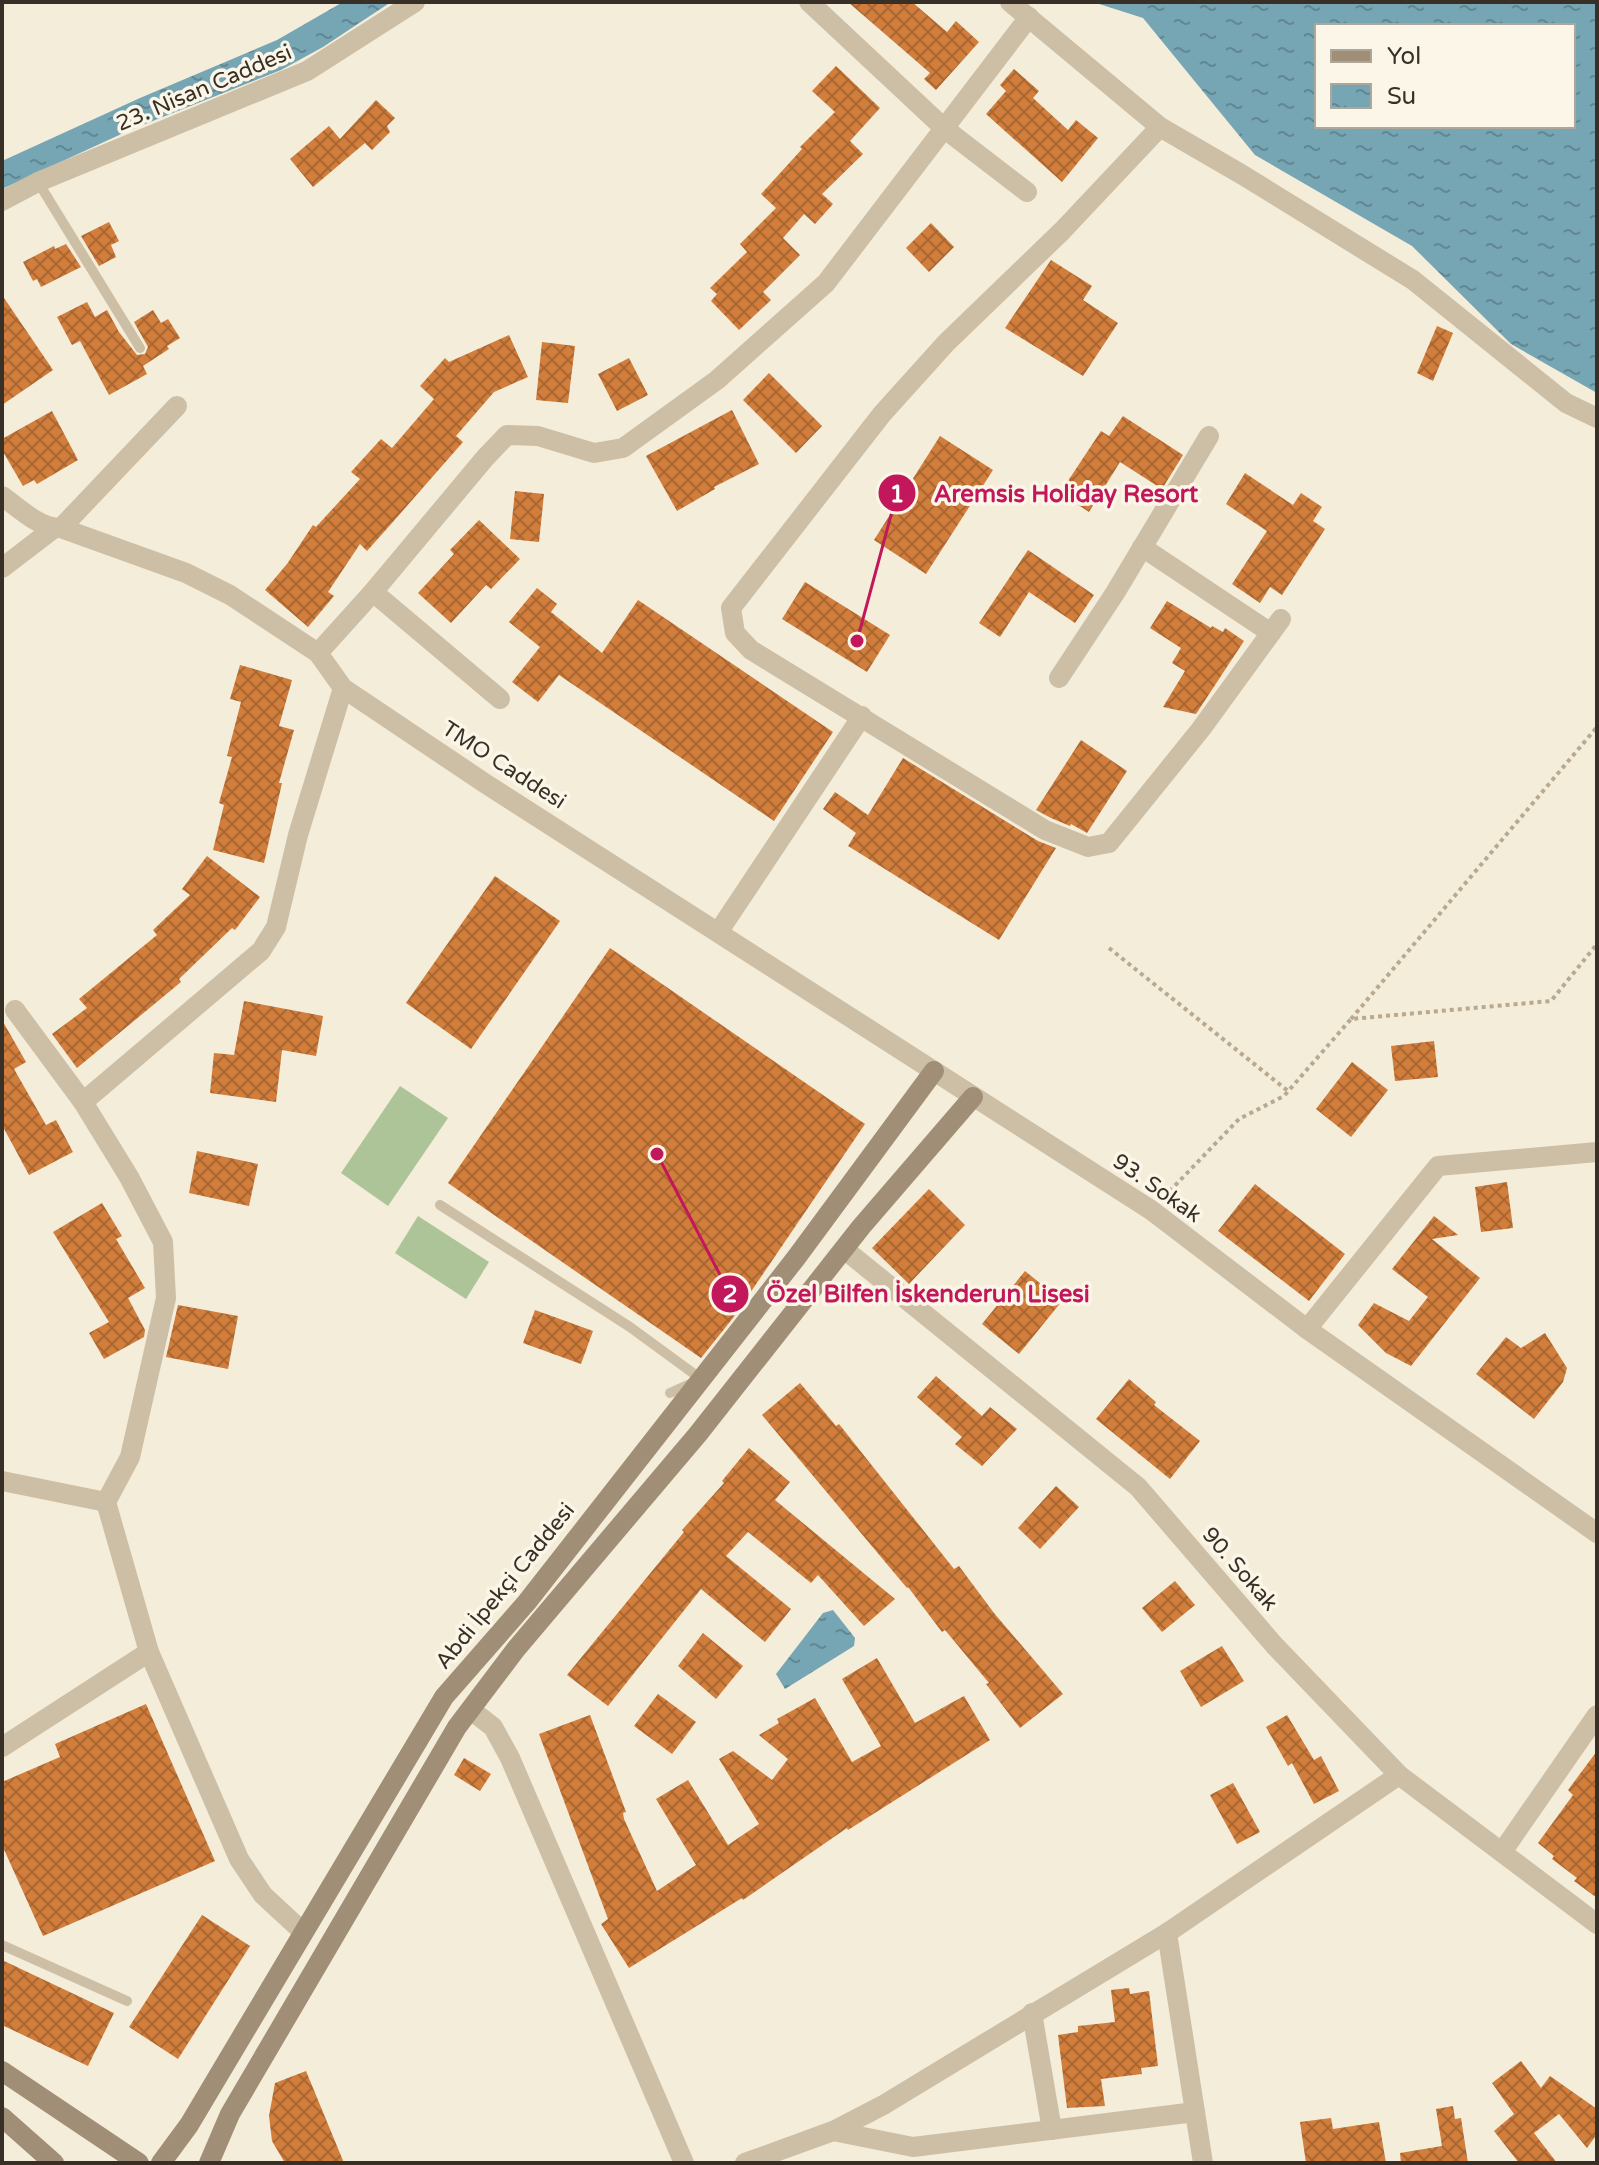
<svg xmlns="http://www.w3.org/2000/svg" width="1599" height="2165" viewBox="0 0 1599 2165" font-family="'Varela Round',sans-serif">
<defs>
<pattern id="water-ripples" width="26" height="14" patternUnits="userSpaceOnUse" patternTransform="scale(2)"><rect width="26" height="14" fill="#76a5b3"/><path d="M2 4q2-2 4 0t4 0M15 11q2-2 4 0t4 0" fill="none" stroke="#628792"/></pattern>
<pattern id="building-cross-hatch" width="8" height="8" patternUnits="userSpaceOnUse" patternTransform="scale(2)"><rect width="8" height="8" fill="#d17d3b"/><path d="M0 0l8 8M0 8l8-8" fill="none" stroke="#ab6732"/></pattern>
</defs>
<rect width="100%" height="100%" fill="#f4edda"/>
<g fill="#adc498">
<path d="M 400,1086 L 448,1118 L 388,1206 L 341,1173 Z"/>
<path d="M 418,1216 L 489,1262 L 466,1299 L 395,1253 Z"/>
</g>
<g fill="url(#water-ripples)" fill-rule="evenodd">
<path d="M 343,2 L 391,2 L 323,47 L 281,70 L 130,130 L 2,189 L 2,161 L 140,98 L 277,40 Z"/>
<path d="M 1093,2 L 1597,2 L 1597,393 L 1511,344 L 1412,246 L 1255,155 L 1143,18 ZM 1317,26 L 1573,26 L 1573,126 L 1317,126 Z"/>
<path d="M 833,1610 L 855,1638 L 854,1646 L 785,1689 L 776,1674 L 823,1613 Z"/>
</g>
<g fill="url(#building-cross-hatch)">
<path d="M 848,2 L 912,2 L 947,32 L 956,21 L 979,42 L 936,90 L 924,79 L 930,73 Z"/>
<path d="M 836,66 L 880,108 L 850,141 L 863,154 L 822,194 L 833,204 L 815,224 L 804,214 L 783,238 L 800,255 L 763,292 L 771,300 L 739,330 L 711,301 L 717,294 L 710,288 L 747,252 L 740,244 L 776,208 L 761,194 L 802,149 L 800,147 L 835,112 L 812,91 Z"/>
<path d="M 1014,69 L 1039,91 L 1033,98 L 1068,130 L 1076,120 L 1098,138 L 1062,182 L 986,114 L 1006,91 L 1000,85 Z"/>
<path d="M 376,100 L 395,118 L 387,126 L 390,132 L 372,150 L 365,143 L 313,187 L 290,159 L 329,126 L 340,139 Z"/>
<path d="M 109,222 L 119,241 L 111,245 L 116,257 L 99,266 L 81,236 Z"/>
<path d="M 931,223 L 954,247 L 929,272 L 906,248 Z"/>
<path d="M 66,244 L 81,267 L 41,287 L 37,279 L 33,281 L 23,262 L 54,246 L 55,249 Z"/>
<path d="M 1051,260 L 1092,286 L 1083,300 L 1118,323 L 1083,376 L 1005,328 Z"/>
<path d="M 2,295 L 53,370 L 2,405 Z"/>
<path d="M 87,302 L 95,317 L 107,310 L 119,332 L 137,355 L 145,354 L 148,347 L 134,322 L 153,310 L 161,323 L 168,319 L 180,338 L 167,346 L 169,349 L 143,366 L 147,374 L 109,395 L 80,341 L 72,345 L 57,317 Z"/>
<path d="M 1437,326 L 1453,333 L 1433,381 L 1417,373 Z"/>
<path d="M 509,335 L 528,377 L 494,392 L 456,436 L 463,442 L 392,523 L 367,551 L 360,544 L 328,592 L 334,596 L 308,627 L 265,590 L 287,564 L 313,525 L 316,527 L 360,479 L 351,472 L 381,439 L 392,448 L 434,399 L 420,386 L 445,358 L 449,362 Z"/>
<path d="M 542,342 L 575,346 L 568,403 L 536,400 Z"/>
<path d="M 629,358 L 648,395 L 617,411 L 598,374 Z"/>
<path d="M 769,373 L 822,426 L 796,453 L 743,400 Z"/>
<path d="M 732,410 L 759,464 L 714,487 L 715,489 L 677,511 L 646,456 Z"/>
<path d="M 52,411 L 78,460 L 37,484 L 34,480 L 23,486 L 2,450 L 2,439 Z"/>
<path d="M 1123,416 L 1183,455 L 1162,489 L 1120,462 L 1089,512 L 1060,493 L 1101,431 L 1109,436 Z"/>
<path d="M 940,436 L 993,470 L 926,574 L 874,540 Z"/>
<path d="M 1245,473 L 1293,505 L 1301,493 L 1322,507 L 1313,521 L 1325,529 L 1282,595 L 1270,587 L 1260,603 L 1232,584 L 1267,531 L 1226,504 Z"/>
<path d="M 515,491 L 544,494 L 539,542 L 510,539 Z"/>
<path d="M 479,520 L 520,559 L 491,589 L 486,585 L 451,623 L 418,593 L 454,554 L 450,550 Z"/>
<path d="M 1028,550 L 1094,595 L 1075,623 L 1029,592 L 1000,637 L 979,623 Z"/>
<path d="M 805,582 L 890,635 L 867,672 L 782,619 Z"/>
<path d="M 537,588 L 557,604 L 551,612 L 602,653 L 638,600 L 833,732 L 774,821 L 559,675 L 538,702 L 512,682 L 540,647 L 509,622 Z"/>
<path d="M 1167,601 L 1211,628 L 1212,626 L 1223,632 L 1225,628 L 1244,641 L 1196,714 L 1163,707 L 1185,671 L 1172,663 L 1181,648 L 1150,628 Z"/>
<path d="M 240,665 L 292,680 L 279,726 L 294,730 L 279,783 L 282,783 L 264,863 L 213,850 L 224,805 L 219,803 L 232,757 L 227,756 L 241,702 L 230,699 Z"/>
<path d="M 1081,740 L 1127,771 L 1087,833 L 1071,824 L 1070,826 L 1051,818 L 1036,810 Z"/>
<path d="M 903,758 L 1038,841 L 1056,848 L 999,940 L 848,846 L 856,833 L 823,809 L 835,792 L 868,815 Z"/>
<path d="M 207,856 L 260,897 L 235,930 L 232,928 L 179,979 L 181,982 L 77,1068 L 52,1034 L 87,1008 L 79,999 L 157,935 L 153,930 L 190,895 L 182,889 Z"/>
<path d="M 495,876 L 560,921 L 471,1049 L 406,1003 Z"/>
<path d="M 610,948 L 865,1124 L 733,1318 L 701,1358 L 448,1183 Z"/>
<path d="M 244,1001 L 323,1016 L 316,1056 L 282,1050 L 276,1102 L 210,1093 L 214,1053 L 234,1055 Z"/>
<path d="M 2,1020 L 26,1062 L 14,1069 L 46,1125 L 56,1120 L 73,1152 L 29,1175 L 2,1125 Z"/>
<path d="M 1434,1041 L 1438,1077 L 1395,1081 L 1391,1046 Z"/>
<path d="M 1352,1062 L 1388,1090 L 1351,1137 L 1316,1109 Z"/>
<path d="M 197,1151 L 258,1164 L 249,1206 L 189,1193 Z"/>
<path d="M 1507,1182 L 1513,1228 L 1481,1232 L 1475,1187 Z"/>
<path d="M 1255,1184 L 1345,1254 L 1309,1301 L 1218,1231 Z"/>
<path d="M 929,1189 L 965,1225 L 909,1284 L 872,1248 Z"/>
<path d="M 102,1203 L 122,1236 L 116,1239 L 145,1288 L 128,1298 L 145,1330 L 144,1337 L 104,1359 L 89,1333 L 109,1322 L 53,1232 Z"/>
<path d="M 1434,1216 L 1458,1235 L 1432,1239 L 1480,1278 L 1411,1366 L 1386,1353 L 1358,1325 L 1374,1303 L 1409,1321 L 1428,1297 L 1392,1269 Z"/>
<path d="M 1025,1271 L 1062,1301 L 1019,1354 L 982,1324 Z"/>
<path d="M 178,1305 L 238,1316 L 228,1369 L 166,1357 Z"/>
<path d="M 535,1310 L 593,1331 L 581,1364 L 523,1343 Z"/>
<path d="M 1545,1333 L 1567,1368 L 1563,1382 L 1534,1419 L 1476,1374 L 1506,1337 L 1521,1348 Z"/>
<path d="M 936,1376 L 982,1416 L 990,1407 L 1017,1429 L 982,1466 L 955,1444 L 962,1437 L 917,1397 Z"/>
<path d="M 1129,1379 L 1156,1402 L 1154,1405 L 1200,1441 L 1170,1479 L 1096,1419 Z"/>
<path d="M 800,1383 L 836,1426 L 839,1424 L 954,1569 L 959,1566 L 994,1613 L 1063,1694 L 1020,1728 L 986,1684 L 989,1683 L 945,1630 L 942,1632 L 908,1587 L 907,1588 L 762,1415 Z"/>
<path d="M 749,1448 L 790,1482 L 775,1500 L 895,1599 L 864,1626 L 818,1575 L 811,1583 L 748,1532 L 726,1556 L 791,1609 L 765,1642 L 701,1589 L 608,1706 L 567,1675 L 684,1532 L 682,1530 L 724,1483 L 722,1481 Z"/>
<path d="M 1056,1486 L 1079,1507 L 1040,1549 L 1018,1528 Z"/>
<path d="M 1175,1581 L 1195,1605 L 1162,1632 L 1142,1608 Z"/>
<path d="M 703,1633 L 743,1666 L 716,1699 L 678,1666 Z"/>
<path d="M 1222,1646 L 1244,1681 L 1201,1707 L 1180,1671 Z"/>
<path d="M 877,1658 L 915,1723 L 964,1696 L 990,1740 L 848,1830 L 847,1828 L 743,1900 L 742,1898 L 629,1968 L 601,1924 L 608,1919 L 539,1734 L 590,1715 L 626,1812 L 623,1813 L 624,1819 L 657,1891 L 696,1865 L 656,1799 L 688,1780 L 728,1845 L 759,1824 L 719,1759 L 733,1751 L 772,1780 L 788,1759 L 759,1735 L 779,1723 L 777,1719 L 815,1698 L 852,1762 L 881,1746 L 842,1679 Z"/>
<path d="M 658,1694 L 696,1722 L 672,1754 L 634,1726 Z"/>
<path d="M 146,1704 L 215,1861 L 43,1936 L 2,1845 L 2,1782 L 60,1757 L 55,1744 Z"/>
<path d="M 1287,1715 L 1314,1760 L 1321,1756 L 1339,1791 L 1314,1804 L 1292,1763 L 1288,1766 L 1266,1727 Z"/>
<path d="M 1597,1751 L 1597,1898 L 1574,1881 L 1577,1878 L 1552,1859 L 1554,1856 L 1538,1843 L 1573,1795 L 1568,1790 Z"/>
<path d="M 464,1758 L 491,1774 L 480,1791 L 454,1775 Z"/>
<path d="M 1233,1783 L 1260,1832 L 1237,1844 L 1210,1795 Z"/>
<path d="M 202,1915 L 250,1946 L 178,2059 L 129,2027 Z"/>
<path d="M 2,1960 L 114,2013 L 88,2066 L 2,2025 Z"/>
<path d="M 1129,1988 L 1130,1994 L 1149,1991 L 1158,2066 L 1141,2068 L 1142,2074 L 1101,2079 L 1105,2106 L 1067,2108 L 1058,2035 L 1078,2032 L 1078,2026 L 1115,2022 L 1111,1990 Z"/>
<path d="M 1521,2061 L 1541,2088 L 1550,2076 L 1597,2109 L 1597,2134 L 1587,2148 L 1559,2114 L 1534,2133 L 1557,2163 L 1519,2163 L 1494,2131 L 1514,2114 L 1492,2083 Z"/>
<path d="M 306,2071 L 344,2163 L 285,2163 L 272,2141 L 269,2116 L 275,2083 Z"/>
<path d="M 1453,2106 L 1455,2119 L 1461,2118 L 1468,2163 L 1401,2163 L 1400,2153 L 1442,2146 L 1436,2109 Z"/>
<path d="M 1331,2118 L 1333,2129 L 1379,2122 L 1386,2163 L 1306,2163 L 1300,2122 Z"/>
</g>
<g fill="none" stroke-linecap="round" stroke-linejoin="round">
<g stroke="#b9a98f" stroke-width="4" stroke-dasharray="4 4" stroke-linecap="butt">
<path d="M 1109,948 L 1288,1091"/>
<path d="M 1351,1019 L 1597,727"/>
<path d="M 1164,1197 L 1239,1119 L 1284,1096 L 1351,1019 L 1551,1001 L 1597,944"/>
</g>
<g stroke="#cdbfa5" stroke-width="10">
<path d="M 38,182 L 140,348"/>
<path d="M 440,1205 L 630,1327 L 701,1379 L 670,1393"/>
<path d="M 2,1945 L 127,2001"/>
</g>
<g stroke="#cdbfa5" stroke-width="20">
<path d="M 809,2 L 945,129 L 1027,192"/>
<path d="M 1010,2 L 1160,127 L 1241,174 L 1413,280 L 1566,403 L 1597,418"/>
<path d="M 1160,127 L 1062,231 L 946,343 L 882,414 L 731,608 L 735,633 L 751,650 L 1045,830 L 1088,847 L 1109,843 L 1201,729 L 1281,619"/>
<path d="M 2,201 L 38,182 L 307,71 L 415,2"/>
<path d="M 2,496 C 19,508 40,529 61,528 L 186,573 L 230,595 L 318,653 L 343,688 L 486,784 L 1151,1210 L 1307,1329 L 1597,1533"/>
<path d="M 61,528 L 177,406"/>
<path d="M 1142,547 L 1271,633"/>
<path d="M 2,568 L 53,529"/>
<path d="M 373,592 L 500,699"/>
<path d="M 318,653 L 373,592 L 485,458 L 507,435 L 538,436 L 594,453 L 623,448 L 717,380 L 826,283 L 1029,17"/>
<path d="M 1059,678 L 1115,593 L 1209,436"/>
<path d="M 719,931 L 862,716"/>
<path d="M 83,1102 L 261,951 L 276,927 L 298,835 L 343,688"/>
<path d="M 844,1249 L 1138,1487 L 1275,1646 L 1399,1775 L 1597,1924"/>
<path d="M 1307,1329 L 1438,1166 L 1597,1152"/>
<path d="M 2,1481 L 106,1502"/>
<path d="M 149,1652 L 239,1859 L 263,1895 L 303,1932"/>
<path d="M 471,1710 L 493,1727 L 510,1758 L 684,2163"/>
<path d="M 2,1747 L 149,1652 L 106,1502 L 130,1457 L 166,1298 L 163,1242 L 129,1177 L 83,1102 L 15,1010"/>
<path d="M 1502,1852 L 1597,1715"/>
<path d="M 1167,1933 L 1203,2163"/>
<path d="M 1032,2013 L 1052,2130"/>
<path d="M 833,2131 L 913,2147 L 1195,2112"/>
<path d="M 745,2163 L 833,2131 L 885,2104 L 1167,1933 L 1399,1775"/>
</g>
<g stroke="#a18e76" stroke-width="20">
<path d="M 2,2071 L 139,2163"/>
<path d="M 2,2117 L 54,2163"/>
<path d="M 161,2163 L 189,2125 L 444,1697 L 527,1602 L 796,1258 L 934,1071"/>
<path d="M 209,2163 L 230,2114 L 457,1727 L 516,1649 L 698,1434 L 861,1227 L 973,1097"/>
</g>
</g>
<g text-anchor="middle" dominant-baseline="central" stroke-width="7" stroke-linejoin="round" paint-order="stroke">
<g font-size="22" fill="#383027" stroke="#fbf6e7">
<text transform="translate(204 88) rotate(-23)">23. Nisan Caddesi</text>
<text transform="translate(504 765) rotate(33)">TMO Caddesi</text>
<text transform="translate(1157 1188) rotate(35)">93. Sokak</text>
<text transform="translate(1240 1569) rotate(49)">90. Sokak</text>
<text transform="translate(505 1586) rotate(-51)">Abdi İpekçi Caddesi</text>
</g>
</g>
<path fill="none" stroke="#c2185b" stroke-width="3" d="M857 641L897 493M657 1154L730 1294"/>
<g fill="#c2185b" stroke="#fbf6e7" stroke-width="3">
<circle cx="857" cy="641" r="8"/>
<circle cx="657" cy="1154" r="8"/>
<circle cx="897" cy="493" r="20"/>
<circle cx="730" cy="1294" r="20"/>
</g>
<g font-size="24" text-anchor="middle" font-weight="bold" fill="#fff">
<text x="897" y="502">1</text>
<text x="730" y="1302">2</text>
</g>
<g font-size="24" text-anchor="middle" font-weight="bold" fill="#c2185b" stroke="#fbf6e7" stroke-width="7" stroke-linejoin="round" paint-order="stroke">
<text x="1066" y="502">Aremsis Holiday Resort</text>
<text x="928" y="1302">Özel Bilfen İskenderun Lisesi</text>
</g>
<rect width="1599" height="2165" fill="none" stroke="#383027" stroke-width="8"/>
<rect x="1315" y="24" width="260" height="104" fill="#fbf6e7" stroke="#ada79a" stroke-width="2"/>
<rect x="1331" y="50" width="40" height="12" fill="#a18e76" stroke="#ada79a" stroke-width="2"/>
<text x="1387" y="64" font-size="24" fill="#383027">Yol</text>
<rect x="1331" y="84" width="40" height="24" fill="url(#water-ripples)" stroke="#ada79a" stroke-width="2"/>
<text x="1387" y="104" font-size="24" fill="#383027">Su</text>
</svg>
